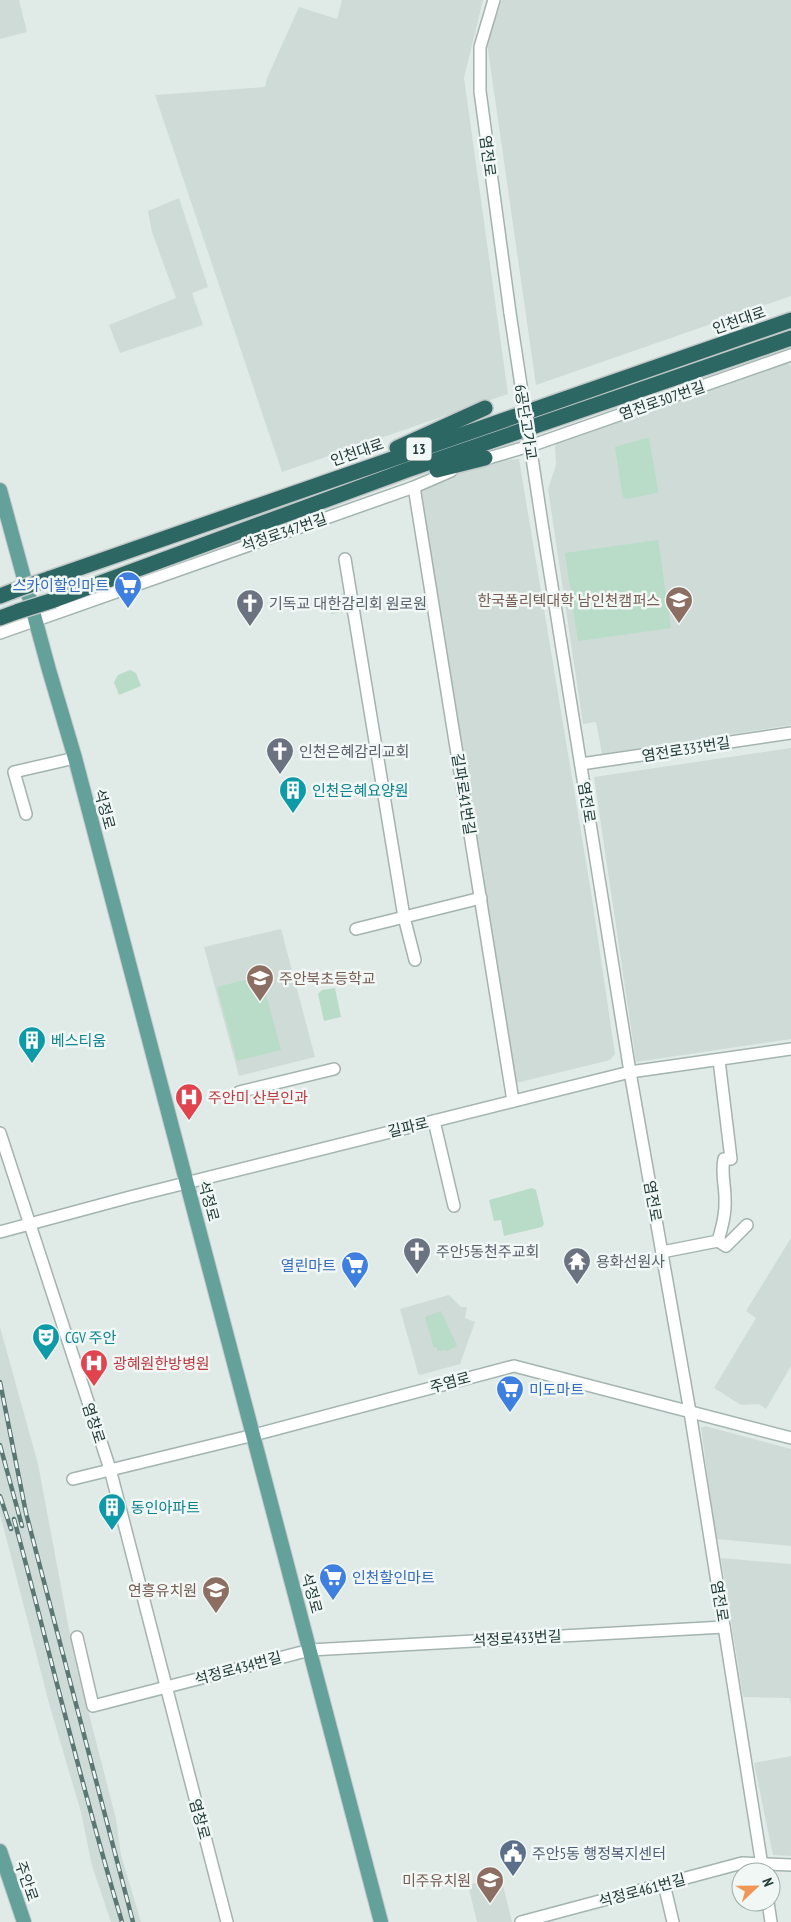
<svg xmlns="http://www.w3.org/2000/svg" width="791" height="1922" viewBox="0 0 791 1922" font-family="'PT Sans Narrow','Noto Sans KR',sans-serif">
<rect width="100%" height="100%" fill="#e0ebe8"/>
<g fill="#cedbd7">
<path d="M 0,0 L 19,0 L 27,32 L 0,39 Z"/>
<path d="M 342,0 L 483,0 L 464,78 L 508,394 L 282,472 L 155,95 L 265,87 L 267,78 L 299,7 L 337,19 Z"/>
<path d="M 502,0 L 791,0 L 791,296 L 536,385 L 487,43 Z"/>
<path d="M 179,198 L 208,287 L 192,293 L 203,325 L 120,353 L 109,325 L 176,298 L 152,232 L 148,211 Z"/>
<path d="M 786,362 L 791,366 L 791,725 L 602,754 L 596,722 L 583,724 L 548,489 L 556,465 L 555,447 L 558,441 Z"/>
<path d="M 519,459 L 591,892 L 615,1054 L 610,1060 L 516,1083 L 500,979 L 417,489 L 491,461 Z"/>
<path d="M 791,748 L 791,1039 L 636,1062 L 594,777 Z"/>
<path d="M 281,929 L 315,1057 L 239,1076 L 204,947 Z"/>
<path d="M 791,1238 L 791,1366 L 766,1409 L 759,1404 L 741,1405 L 714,1388 L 756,1318 L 746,1311 Z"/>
<path d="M 449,1295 L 461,1307 L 467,1307 L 465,1318 L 475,1322 L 460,1364 L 420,1375 L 418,1373 L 400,1309 Z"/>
<path d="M 0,1327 L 38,1464 L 74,1656 L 116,1819 L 121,1855 L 141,1922 L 111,1922 L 92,1866 L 81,1812 L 50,1707 L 0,1514 Z"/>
<path d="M 705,1426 L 791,1449 L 791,1546 L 716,1539 L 701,1428 Z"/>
<path d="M 721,1558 L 791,1564 L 791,1706 L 790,1698 L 743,1697 Z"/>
<path d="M 791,1756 L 791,1856 L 773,1855 L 754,1763 Z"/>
<path d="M 501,1877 L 512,1922 L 477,1922 L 468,1885 Z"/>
</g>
<g fill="#b8dcc8">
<path d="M 647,438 L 649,439 L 658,490 L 657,493 L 626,499 L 623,497 L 615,447 Z"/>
<path d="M 658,540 L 671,628 L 578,641 L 565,553 Z"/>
<path d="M 347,593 L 350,611 L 331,614 L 328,596 Z"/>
<path d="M 130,670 L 136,673 L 141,686 L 119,695 L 114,682 L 118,675 Z"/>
<path d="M 261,976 L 281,1050 L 237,1061 L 217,987 Z"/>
<path d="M 335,988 L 341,1017 L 324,1021 L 318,994 L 322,990 Z"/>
<path d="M 532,1188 L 536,1190 L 544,1224 L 542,1227 L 504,1236 L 501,1220 L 494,1221 L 489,1200 Z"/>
<path d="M 441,1311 L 457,1346 L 447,1351 L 445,1350 L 437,1351 L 437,1347 L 434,1348 L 425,1317 Z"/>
</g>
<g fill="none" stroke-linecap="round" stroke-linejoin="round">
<g stroke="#a3b3b0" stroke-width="14">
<g id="minor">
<path d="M 494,0 L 480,47 L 480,91 L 510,313"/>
<path d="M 478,461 L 533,445 L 791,355"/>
<path d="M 414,487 L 513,1101"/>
<path d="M 543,530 L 630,1072 L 690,1412 L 763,1872"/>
<path d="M 345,559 L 404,917 L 415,960"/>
<path d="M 0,633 L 414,487 L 451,471"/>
<path d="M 581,764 L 791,733"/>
<path d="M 26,814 L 14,772 L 75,758"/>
<path d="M 356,929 L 481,898"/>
<path d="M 239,1092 L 334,1069"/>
<path d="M 434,1121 L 454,1206"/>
<path d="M 0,1133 L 110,1469 L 227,1922"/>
<path d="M 0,1232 L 130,1197 L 630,1072 L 791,1049"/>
<path d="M 718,1241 L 726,1246 L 747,1225"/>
<path d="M 662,1252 L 718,1241 C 722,1227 726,1213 725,1198 C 725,1185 721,1173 724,1159 L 731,1159 L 719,1060"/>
<path d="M 73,1479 L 254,1435 L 514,1366 L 791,1438"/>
<path d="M 77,1637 L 93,1706 L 310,1650 L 724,1627"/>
<path d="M 664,1884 L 673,1922"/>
<path d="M 768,1902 L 771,1922"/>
<path d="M 521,1922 L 742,1863 L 791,1865"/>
</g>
</g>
<g stroke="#c1c8c7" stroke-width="16">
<g id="major">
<path d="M 0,490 L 49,670 L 75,758 L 381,1922"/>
<path d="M 0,1851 L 24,1922"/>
</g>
</g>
<g stroke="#c1c8c7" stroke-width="18">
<g id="highway">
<path d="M 397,448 L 485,408"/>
<path d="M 437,470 L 485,458"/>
<path d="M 48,579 L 791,320"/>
<path d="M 0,596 L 13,591"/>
<path d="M 54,600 L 407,470 L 791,338"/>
<path d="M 0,618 L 19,611"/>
</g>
</g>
<use href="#minor" stroke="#fff" stroke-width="11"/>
<use href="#major" stroke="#64a19b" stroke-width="14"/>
<use href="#highway" stroke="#2c6764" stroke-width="15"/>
<g stroke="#5b7774" stroke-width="4.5">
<g id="rail">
<path d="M 0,1382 L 26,1513 L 133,1922"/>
<path d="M 0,1445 L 22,1526"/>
<path d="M 0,1496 L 11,1529"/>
<path d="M 14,1519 C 50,1653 82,1789 122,1922"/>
</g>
</g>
<use href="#rail" stroke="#f0f7f5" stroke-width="2.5" stroke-dasharray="8" stroke-linecap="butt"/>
<g stroke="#a3b3b0" stroke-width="14" stroke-linecap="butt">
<path id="minor-bridge" d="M 510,313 L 543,530"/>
</g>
<g stroke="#c1c8c7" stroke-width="18" stroke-linecap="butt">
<g id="highway-bridge">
<path d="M 13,591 L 48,579"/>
<path d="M 19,611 L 54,600"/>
</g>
</g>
<use href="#minor-bridge" stroke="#fff" stroke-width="11"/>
<use href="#highway-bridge" stroke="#2c6764" stroke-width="15"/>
</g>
<defs>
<g id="supermarket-pin" transform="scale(1.4375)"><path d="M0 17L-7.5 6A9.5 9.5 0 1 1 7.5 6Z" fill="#3f7fe0" stroke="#f0f7f5"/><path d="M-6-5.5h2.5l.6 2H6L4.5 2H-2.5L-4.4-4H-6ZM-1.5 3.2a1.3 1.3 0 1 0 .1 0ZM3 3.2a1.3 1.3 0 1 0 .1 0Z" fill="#fff"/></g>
<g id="university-pin" transform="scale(1.4375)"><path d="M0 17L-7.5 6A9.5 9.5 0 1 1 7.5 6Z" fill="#8d6e63" stroke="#f0f7f5"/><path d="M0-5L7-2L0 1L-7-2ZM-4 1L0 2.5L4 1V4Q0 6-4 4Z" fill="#fff"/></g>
<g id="church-pin" transform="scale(1.4375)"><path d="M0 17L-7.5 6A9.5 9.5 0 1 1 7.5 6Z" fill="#6b7280" stroke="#f0f7f5"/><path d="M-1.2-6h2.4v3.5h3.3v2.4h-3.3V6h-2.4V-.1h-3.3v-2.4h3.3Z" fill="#fff"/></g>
<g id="building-pin" transform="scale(1.4375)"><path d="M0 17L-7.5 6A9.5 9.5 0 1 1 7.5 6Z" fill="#0f9aa8" stroke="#f0f7f5"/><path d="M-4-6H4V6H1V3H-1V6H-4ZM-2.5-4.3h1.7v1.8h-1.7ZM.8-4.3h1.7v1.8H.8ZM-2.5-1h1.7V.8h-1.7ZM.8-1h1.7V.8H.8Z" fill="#fff"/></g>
<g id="school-pin" transform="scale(1.4375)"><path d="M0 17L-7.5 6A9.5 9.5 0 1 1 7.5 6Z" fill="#8d6e63" stroke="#f0f7f5"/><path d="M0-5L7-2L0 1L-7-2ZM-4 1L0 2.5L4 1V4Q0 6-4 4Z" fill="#fff"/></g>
<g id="hospital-pin" transform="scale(1.4375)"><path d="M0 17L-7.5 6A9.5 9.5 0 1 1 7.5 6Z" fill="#e0444e" stroke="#f0f7f5"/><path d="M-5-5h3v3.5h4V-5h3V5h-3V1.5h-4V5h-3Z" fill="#fff"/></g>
<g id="temple-pin" transform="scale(1.4375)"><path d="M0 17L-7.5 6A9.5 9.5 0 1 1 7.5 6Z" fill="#6b7280" stroke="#f0f7f5"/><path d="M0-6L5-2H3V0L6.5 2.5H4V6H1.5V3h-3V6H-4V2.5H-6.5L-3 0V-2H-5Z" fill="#fff"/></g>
<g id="theatre-pin" transform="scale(1.4375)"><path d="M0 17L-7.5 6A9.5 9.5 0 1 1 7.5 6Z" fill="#0f9aa8" stroke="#f0f7f5"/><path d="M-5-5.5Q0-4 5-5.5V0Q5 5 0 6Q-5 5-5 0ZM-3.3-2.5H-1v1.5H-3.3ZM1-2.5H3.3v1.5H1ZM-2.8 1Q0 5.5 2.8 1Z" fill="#fff"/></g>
<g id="civic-pin" transform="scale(1.4375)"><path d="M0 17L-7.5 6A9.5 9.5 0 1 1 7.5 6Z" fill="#5c6f8a" stroke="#f0f7f5"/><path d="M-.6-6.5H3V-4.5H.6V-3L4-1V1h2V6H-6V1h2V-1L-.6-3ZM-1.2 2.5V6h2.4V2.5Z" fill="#fff"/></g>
</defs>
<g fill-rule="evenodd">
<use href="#supermarket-pin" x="128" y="585"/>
<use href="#university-pin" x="679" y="600"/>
<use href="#church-pin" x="250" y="603"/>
<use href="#church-pin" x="280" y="751"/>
<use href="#building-pin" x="293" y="790"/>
<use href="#school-pin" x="260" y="978"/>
<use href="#building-pin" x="32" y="1040"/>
<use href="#hospital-pin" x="189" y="1097"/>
<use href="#church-pin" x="417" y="1251"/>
<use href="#temple-pin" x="577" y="1261"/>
<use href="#supermarket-pin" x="355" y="1265"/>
<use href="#theatre-pin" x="46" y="1337"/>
<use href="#hospital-pin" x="94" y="1363"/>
<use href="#supermarket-pin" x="510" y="1389"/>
<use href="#building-pin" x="112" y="1507"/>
<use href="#supermarket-pin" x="333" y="1577"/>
<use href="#school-pin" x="216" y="1590"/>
<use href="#civic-pin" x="513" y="1853"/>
<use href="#school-pin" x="490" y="1880"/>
</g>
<g text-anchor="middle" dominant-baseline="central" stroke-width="5" stroke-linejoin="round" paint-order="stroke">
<rect fill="#f0f7f5" stroke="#5f7371" stroke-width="1" x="406.5" y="437.5" width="25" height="23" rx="4"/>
<g font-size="14" font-weight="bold" fill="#213b38">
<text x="419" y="449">13</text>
</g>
<g font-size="15" fill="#213b38" stroke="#f0f7f5">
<text transform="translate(488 156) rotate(83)">염전로</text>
<text transform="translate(739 320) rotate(-19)">인천대로</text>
<text transform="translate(662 400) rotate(-19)">염전로307번길</text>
<text transform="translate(526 422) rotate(81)">6공단고가교</text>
<text transform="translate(357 452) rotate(-19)">인천대로</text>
<text transform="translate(284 532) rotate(-19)">석정로347번길</text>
<text transform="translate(686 749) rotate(-9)">염전로333번길</text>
<text transform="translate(464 794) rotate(81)">길파로41번길</text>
<text transform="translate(587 802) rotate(81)">염전로</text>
<text transform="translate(105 809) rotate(75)">석정로</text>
<text transform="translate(408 1127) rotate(-14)">길파로</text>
<text transform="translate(209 1201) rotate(75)">석정로</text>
<text transform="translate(653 1201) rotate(80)">염전로</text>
<text transform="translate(450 1382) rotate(-15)">주염로</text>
<text transform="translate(94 1423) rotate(72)">염창로</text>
<text transform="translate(312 1593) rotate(75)">석정로</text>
<text transform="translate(720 1601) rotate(81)">염전로</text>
<text transform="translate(517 1638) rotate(-3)">석정로433번길</text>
<text transform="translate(238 1668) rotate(-15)">석정로434번길</text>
<text transform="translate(200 1819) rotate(75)">염창로</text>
<text transform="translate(27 1881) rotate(71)">주안로</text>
<text transform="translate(642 1890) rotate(-15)">석정로461번길</text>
</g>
<g font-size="15" fill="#366cbe" stroke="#f0f7f5" text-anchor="end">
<text x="109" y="585">스카이할인마트</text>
<text x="336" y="1265">열린마트</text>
<text x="529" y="1389" text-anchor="start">미도마트</text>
<text x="352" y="1577" text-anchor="start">인천할인마트</text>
</g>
<g font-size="15" fill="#785e54" stroke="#f0f7f5" text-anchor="end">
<text x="660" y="600">한국폴리텍대학 남인천캠퍼스</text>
<text x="279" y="978" text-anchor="start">주안북초등학교</text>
<text x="197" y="1590">연흥유치원</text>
<text x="471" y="1880">미주유치원</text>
</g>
<g font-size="15" fill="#5b616d" stroke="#f0f7f5" text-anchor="start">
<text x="269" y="603">기독교 대한감리회 원로원</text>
<text x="299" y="751">인천은혜감리교회</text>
<text x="436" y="1251">주안5동천주교회</text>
<text x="596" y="1261">용화선원사</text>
</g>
<g font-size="15" fill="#0d838f" stroke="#f0f7f5" text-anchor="start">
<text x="312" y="790">인천은혜요양원</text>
<text x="51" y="1040">베스티움</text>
<text x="65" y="1337">CGV 주안</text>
<text x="131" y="1507">동인아파트</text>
</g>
<g font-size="15" fill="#be3a42" stroke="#f0f7f5" text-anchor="start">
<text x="208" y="1097">주안미 산부인과</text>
<text x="113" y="1363">광혜원한방병원</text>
</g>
<g font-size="15" fill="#4e5e75" stroke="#f0f7f5" text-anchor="start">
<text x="532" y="1853">주안5동 행정복지센터</text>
</g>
</g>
<g transform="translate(756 1887) rotate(68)"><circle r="24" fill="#f0f7f5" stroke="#9daca9"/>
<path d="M0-4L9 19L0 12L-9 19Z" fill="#f29657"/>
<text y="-8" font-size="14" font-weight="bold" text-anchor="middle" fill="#213b38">N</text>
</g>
</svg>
